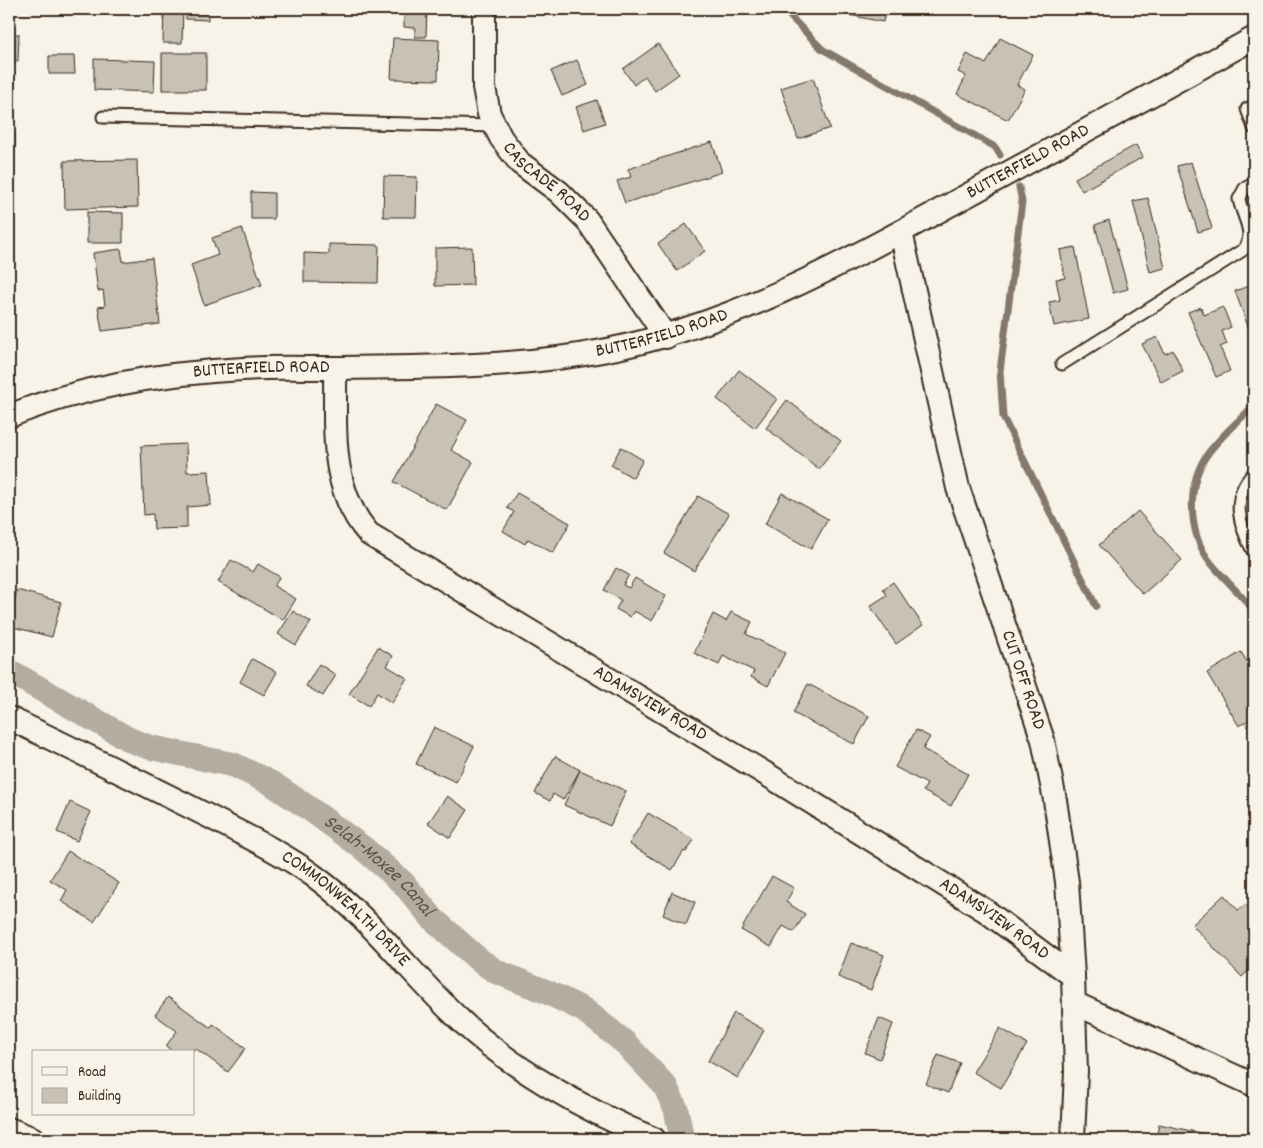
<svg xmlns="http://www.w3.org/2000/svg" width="1263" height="1148" viewBox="0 0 1263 1148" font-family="Dekko,sans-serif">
<rect width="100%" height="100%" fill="#f7f3e8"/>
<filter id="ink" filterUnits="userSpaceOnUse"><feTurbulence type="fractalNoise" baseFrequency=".02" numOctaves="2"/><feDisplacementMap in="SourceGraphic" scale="10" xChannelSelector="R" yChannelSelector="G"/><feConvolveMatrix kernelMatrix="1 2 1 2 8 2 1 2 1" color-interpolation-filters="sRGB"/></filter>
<g filter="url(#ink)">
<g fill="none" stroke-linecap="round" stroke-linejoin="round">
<g stroke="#84786c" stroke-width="7">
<path d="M 783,9 L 822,49 L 995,147 L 1000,155"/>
<path d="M 1019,187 L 1022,202 L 1000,371 L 1003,417 L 1096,606"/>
<path d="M 1254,405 C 1240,420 1222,435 1209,452 C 1186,482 1187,533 1211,563 C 1224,579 1241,594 1254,611"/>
</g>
<path stroke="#b4aca0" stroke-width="25" id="s1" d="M 9,671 L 130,740 L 149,747 L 234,765 L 271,783 L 310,809 L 363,848 L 403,883 L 433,919 L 479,960 L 497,972 L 547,992 L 584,1010 L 624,1042 L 665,1086 L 676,1109 L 682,1139"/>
</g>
<g fill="#c8c1b6" stroke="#3b2a1e">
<path d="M 164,9 L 183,9 L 182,43 L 163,43 Z"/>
<path d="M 186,9 L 208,9 L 208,20 L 186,19 Z"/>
<path d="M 311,9 L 340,9 L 340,13 L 311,12 Z"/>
<path d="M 404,9 L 427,9 L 426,37 L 415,37 L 415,28 L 404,27 Z"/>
<path d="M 850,9 L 886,9 L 883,22 L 849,15 Z"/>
<path d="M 9,34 L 19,34 L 18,61 L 9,61 Z"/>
<path d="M 393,38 L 439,40 L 438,80 L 391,79 Z"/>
<path d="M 1000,38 L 1033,55 L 1017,85 L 1025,89 L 1008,120 L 957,94 L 966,76 L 958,72 L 967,54 L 986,64 Z"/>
<path d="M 658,44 L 679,74 L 655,91 L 645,76 L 634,85 L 623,69 Z"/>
<rect x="162" y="53" width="44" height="37"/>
<path d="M 49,56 L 74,56 L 75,74 L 49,74 Z"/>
<path d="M 94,59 L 155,61 L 154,92 L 94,90 Z"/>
<path d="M 577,60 L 588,85 L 562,96 L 551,71 Z"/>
<path d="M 813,78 L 830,128 L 798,139 L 781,88 Z"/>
<path d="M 597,100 L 605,123 L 584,130 L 576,107 Z"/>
<path d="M 9,134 L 15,134 L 14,181 L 9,181 Z"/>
<path d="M 712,142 L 722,172 L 625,203 L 617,181 L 631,177 L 628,169 Z"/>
<path d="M 1136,145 L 1143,157 L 1082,191 L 1075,178 Z"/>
<path d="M 137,160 L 138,207 L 65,209 L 64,161 Z"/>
<path d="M 1191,162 L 1212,228 L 1198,232 L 1177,166 Z"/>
<path d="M 384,176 L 417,177 L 416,217 L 383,217 Z"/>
<path d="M 251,192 L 274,193 L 274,219 L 251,219 Z"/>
<path d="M 1148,198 L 1165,268 L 1150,272 L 1133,201 Z"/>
<path d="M 87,212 L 123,213 L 123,243 L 87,243 Z"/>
<path d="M 1109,220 L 1128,289 L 1113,293 L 1095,225 Z"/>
<path d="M 686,224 L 705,251 L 677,271 L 658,244 Z"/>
<path d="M 242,228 L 262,285 L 204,305 L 191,265 L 218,255 L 212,238 Z"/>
<path d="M 329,244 L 379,245 L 378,283 L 304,282 L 304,253 L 329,254 Z"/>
<path d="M 472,247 L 473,285 L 435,286 L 435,248 Z"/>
<path d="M 1075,247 L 1089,319 L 1054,326 L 1049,302 L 1060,300 L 1056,279 L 1065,278 L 1060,250 Z"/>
<path d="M 121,249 L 123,262 L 152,258 L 160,324 L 102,331 L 98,307 L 105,306 L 103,290 L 98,291 L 93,253 Z"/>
<path d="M 1254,284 L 1254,343 L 1235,291 Z"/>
<path d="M 1201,307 L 1204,315 L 1223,307 L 1231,327 L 1222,331 L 1227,344 L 1220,347 L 1230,371 L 1216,377 L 1188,312 Z"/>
<path d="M 1157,337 L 1165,354 L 1173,350 L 1183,371 L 1161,382 L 1142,344 Z"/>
<path d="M 739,370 L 777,399 L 755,428 L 717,399 Z"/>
<path d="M 787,400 L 841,441 L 819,469 L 766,428 Z"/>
<path d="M 436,404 L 467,420 L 451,450 L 473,462 L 447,510 L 394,482 Z"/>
<path d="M 186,444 L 187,472 L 209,471 L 211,505 L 187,507 L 187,528 L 154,529 L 153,514 L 144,515 L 141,446 Z"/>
<path d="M 621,447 L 643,460 L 633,478 L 611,465 Z"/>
<path d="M 517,493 L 570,523 L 553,553 L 528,539 L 525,544 L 503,531 L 514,512 L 507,508 Z"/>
<path d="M 782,493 L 828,519 L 811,549 L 765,524 Z"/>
<path d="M 698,496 L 729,514 L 694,571 L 664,553 Z"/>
<path d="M 1138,511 L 1182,560 L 1143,594 L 1099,545 Z"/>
<path d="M 231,560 L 253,572 L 258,564 L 280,577 L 274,586 L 296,599 L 283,620 L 218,582 Z"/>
<path d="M 616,568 L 629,575 L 623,585 L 629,588 L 635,578 L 666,596 L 652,621 L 634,611 L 630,617 L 616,609 L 621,600 L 604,590 Z"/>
<path d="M 893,582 L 923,625 L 896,644 L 870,606 L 887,595 L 883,589 Z"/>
<path d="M 17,590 L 61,602 L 52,637 L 9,626 Z"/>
<path d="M 293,611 L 311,622 L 296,645 L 278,634 Z"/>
<path d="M 731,612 L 752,622 L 746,634 L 785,653 L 768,686 L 751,677 L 754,671 L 723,656 L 719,665 L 694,653 L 713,614 L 726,621 Z"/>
<path d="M 378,647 L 393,656 L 387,666 L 407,678 L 392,703 L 377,693 L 369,706 L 349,694 Z"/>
<path d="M 1241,652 L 1251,668 L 1254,666 L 1254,717 L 1239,726 L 1207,673 Z"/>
<path d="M 252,659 L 277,672 L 264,695 L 240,682 Z"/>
<path d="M 319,664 L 336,675 L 323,696 L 306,686 Z"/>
<path d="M 808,684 L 869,716 L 854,744 L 793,713 Z"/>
<path d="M 434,727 L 474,746 L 456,782 L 416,764 Z"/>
<path d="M 916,730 L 930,737 L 923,749 L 968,774 L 951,806 L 923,791 L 927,784 L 895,767 Z"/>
<path d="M 555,756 L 580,770 L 563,800 L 553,794 L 550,801 L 535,793 Z"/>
<path d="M 580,770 L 626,791 L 610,826 L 564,805 Z"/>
<path d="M 447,796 L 468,810 L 450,838 L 428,823 Z"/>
<path d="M 70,802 L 91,812 L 77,841 L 57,832 Z"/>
<path d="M 648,813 L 694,840 L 686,852 L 684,851 L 672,870 L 629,844 Z"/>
<path d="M 68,851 L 119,883 L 94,922 L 61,901 L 67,890 L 50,880 Z"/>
<path d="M 772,876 L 794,888 L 786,902 L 805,914 L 794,932 L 783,926 L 771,947 L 741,930 Z"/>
<path d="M 672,892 L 695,902 L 686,925 L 663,915 Z"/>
<path d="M 1224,895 L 1238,910 L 1246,904 L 1254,913 L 1254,925 L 1251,928 L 1254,932 L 1254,965 L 1242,977 L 1192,925 Z"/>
<path d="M 851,943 L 884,955 L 871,990 L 838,977 Z"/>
<path d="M 168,997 L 211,1028 L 213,1024 L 246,1048 L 228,1072 L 195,1048 L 192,1052 L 173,1052 L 166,1046 L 177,1031 L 155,1015 Z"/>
<path d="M 734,1013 L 764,1030 L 738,1078 L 708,1061 Z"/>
<path d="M 879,1018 L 893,1024 L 880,1059 L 865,1053 Z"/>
<path d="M 1000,1028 L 1027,1044 L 1001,1088 L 973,1072 Z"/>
<path d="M 938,1055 L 960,1063 L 948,1093 L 926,1084 Z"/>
<path d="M 1159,1124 L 1219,1137 L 1229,1139 L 1156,1139 Z"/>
</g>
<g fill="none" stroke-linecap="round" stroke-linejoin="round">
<g stroke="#3b2a1e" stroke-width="15">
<g id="lane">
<path d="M 1254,106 L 1247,109 L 1254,128"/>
<path d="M 103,117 L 496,126"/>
<path d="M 1062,364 L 1243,250 C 1257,235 1242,216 1239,199 L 1245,188 L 1254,184"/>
<path d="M 1254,473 C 1230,497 1239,526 1254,553"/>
</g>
</g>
<g stroke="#3b2a1e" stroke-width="26">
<g id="street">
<path id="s2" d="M 484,9 L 484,87 L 489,114 L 501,138 L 520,163 L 559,192 L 587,220 L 666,337"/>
<path id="s3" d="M 901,232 L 958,488 L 1043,740 L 1055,800 L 1067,882 L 1073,976 L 1076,1071 L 1073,1139"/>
<path id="s4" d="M 335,368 C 336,426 328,488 369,534 L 771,777 L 986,911 L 1073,976"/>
<path id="s5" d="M 9,416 C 83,386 163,373 243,369 C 271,367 301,368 329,368 C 420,367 513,368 602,351 C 733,326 851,259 968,195 C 1063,143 1159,91 1254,38"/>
<path id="s6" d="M 9,718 C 77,751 145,784 212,818 C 246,836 283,853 314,876 C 369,916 409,972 459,1019 C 510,1068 588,1112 654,1139"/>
<path d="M 1074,1003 L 1254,1085"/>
<path d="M 9,1129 L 34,1139"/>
</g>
</g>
<use href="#lane" stroke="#f7f3e8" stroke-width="11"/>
<use href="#street" stroke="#f7f3e8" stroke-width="22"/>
</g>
</g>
<g text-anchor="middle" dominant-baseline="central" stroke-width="4" stroke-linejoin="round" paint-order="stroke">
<g font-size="19" fill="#3b2a1e" stroke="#f7f3e8">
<text stroke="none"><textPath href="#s5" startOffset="1068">BUTTERFIELD ROAD</textPath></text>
<text stroke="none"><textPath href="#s2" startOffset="196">CASCADE ROAD</textPath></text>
<text stroke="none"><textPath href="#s5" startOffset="662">BUTTERFIELD ROAD</textPath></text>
<text stroke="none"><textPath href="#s5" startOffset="258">BUTTERFIELD ROAD</textPath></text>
<text stroke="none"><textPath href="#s3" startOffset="465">CUT OFF ROAD</textPath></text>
<text stroke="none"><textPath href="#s4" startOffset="502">ADAMSVIEW ROAD</textPath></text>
<text stroke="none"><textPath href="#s6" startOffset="389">COMMONWEALTH DRIVE</textPath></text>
<text stroke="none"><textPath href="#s4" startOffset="908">ADAMSVIEW ROAD</textPath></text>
</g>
<g font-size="20" font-style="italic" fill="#5f5145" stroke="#f7f3e8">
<text stroke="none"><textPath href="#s1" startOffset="424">Selah-Moxee Canal</textPath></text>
</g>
</g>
<rect width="1263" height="1148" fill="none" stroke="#f7f3e8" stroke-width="30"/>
<rect x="15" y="15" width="1233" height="1118" fill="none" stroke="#3b2a1e" stroke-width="2" filter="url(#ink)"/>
<rect x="32" y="1050" width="162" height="65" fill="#f7f3e8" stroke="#aca397"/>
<rect x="42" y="1067" width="25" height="8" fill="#f7f3e8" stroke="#aca397"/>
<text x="78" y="1076" font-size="15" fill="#3b2a1e">Road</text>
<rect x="42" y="1088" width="25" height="15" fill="#c8c1b6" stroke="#aca397"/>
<text x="78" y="1100" font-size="15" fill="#3b2a1e">Building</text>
</svg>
